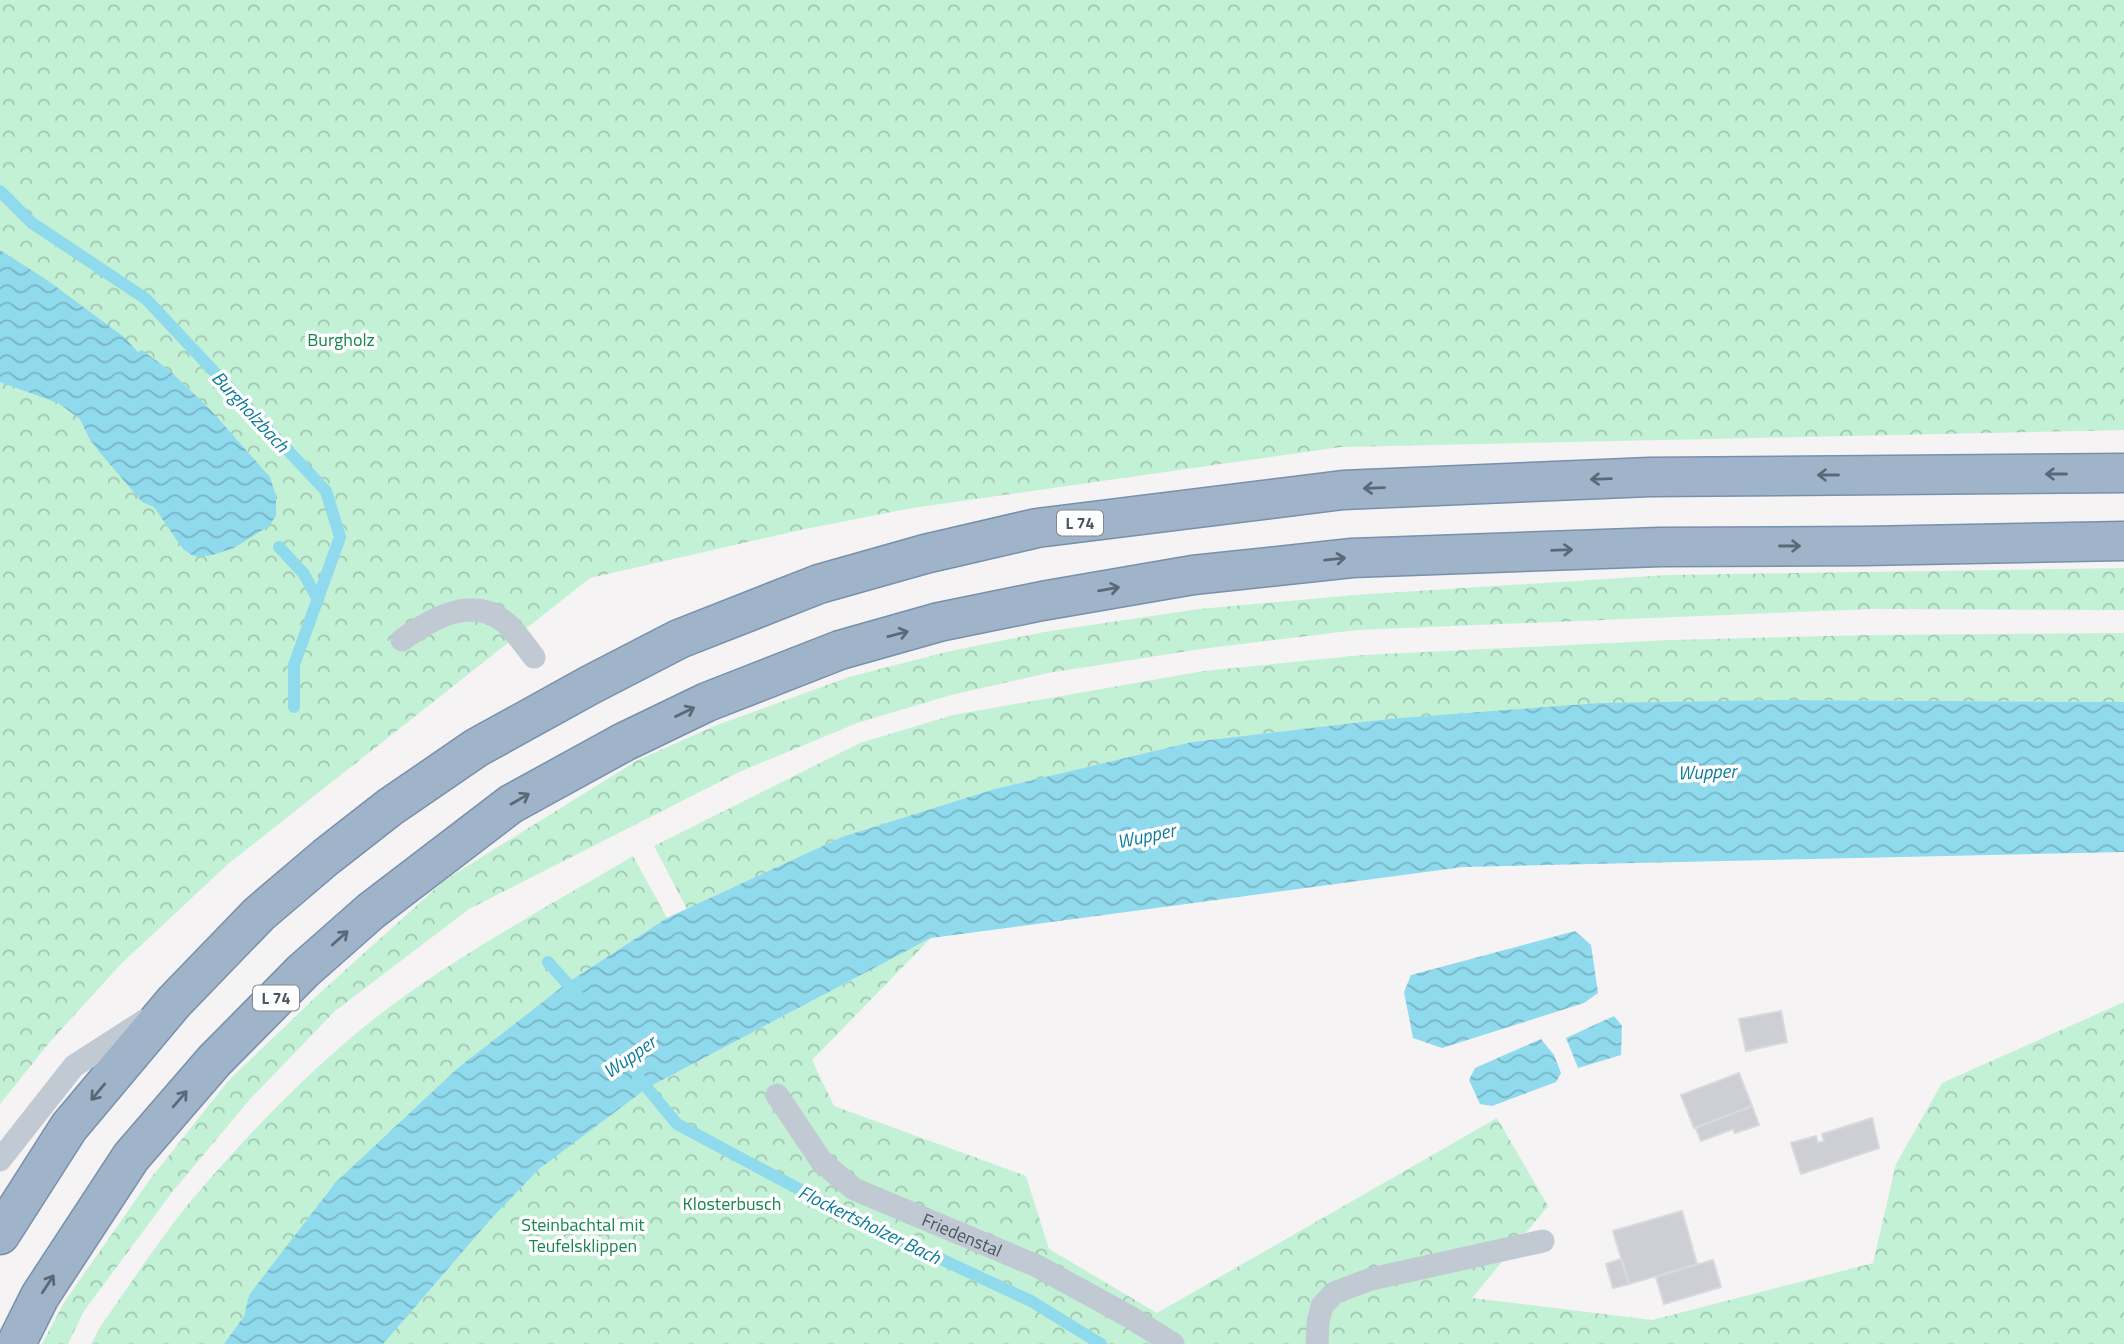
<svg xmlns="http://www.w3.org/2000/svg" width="2124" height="1344" viewBox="0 0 2124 1344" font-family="'Titillium Web',sans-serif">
<defs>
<pattern id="forest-crowns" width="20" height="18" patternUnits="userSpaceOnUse" patternTransform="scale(1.75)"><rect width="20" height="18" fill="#c3f1d5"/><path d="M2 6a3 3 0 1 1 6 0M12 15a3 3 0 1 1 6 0" fill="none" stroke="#a0c6b0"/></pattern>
<pattern id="water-waves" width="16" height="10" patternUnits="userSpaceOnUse" patternTransform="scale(1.75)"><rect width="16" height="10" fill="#90daee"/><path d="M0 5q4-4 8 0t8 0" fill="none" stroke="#78b4c4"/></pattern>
</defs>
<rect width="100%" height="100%" fill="#f5f3f3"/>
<g fill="url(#forest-crowns)">
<path d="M 0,0 L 2124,0 L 2124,430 L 1341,447 L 912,508 L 805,529 L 590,578 L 228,864 L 121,964 L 49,1043 L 0,1104 Z"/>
<path d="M 2124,568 L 2124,610 L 1871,609 L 1357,630 L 1201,649 L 1048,673 L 951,695 L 857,723 L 739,772 L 469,909 L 335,1011 L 251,1098 L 173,1191 L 84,1311 L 68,1344 L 42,1344 L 65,1301 L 151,1178 L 229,1080 L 321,992 L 445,880 L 638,760 L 717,725 L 849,677 L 946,652 L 1044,632 L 1199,609 L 1355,595 L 1668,575 Z"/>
<path d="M 2124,633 L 2124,702 L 1782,700 L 1388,719 L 1192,742 L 992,790 L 842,837 L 687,909 L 654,846 L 860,743 L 953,715 L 1204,671 L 1363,655 L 1671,640 L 1870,635 Z"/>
<path d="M 633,856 L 667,918 L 567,983 L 459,1067 L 249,1295 L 244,1316 L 224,1344 L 91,1344 L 100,1327 C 130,1285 158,1241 190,1202 C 240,1143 294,1086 353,1036 C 436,966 539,912 633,856 Z"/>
<path d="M 931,938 L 812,1060 L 834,1106 L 1026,1176 L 1049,1249 L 1157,1313 L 1497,1118 L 1548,1206 L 1472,1298 L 1652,1320 L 1873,1263 L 1896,1164 L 1942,1083 L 2124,1002 L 2124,1344 L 330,1344 L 377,1277 L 647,1088 Z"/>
</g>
<g fill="url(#water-waves)">
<path d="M 0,250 L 47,280 L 124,337 L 138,352 L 142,350 L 170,371 L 209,408 L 270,477 L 276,496 L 276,516 L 269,526 L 234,548 L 212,555 L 199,557 L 192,555 L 183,549 L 154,507 L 142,502 L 102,455 L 90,440 L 80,419 L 58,403 L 0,382 Z"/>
<path d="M 1782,700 L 2124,702 L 2124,852 L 1463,867 L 931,938 L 647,1088 L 539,1169 L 490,1220 L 383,1344 L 224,1344 L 244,1316 L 249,1295 L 336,1182 L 459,1067 L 567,983 L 667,918 L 842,837 L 991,790 L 1192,742 L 1388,719 L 1599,703 Z"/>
<path d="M 1575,931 L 1591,945 L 1598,993 L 1584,1003 L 1442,1048 L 1413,1038 L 1404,992 L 1411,975 Z"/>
<path d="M 1614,1016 L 1622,1026 L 1621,1055 L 1578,1068 L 1566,1038 Z"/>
<path d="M 1541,1039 L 1554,1055 L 1561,1073 L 1556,1082 L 1492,1106 L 1480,1104 L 1469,1080 L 1475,1068 Z"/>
</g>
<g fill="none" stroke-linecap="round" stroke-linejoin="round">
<g stroke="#90daee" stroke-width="12">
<path d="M 0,191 L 32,223 L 146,299 L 326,491 L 340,537 L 294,665 L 294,707"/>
<path d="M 279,547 L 304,574 L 318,600"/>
<path d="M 548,962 L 578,996"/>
<path d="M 638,1077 L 677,1124 L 855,1219 L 1031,1301 L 1101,1344"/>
</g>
</g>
<g fill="#cdcfd5" stroke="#d7d9de" stroke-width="2">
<path d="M 1781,1011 L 1787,1042 L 1746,1051 L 1739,1019 Z"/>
<path d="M 1739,1073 L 1752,1106 L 1694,1128 L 1681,1095 Z"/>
<path d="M 1752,1106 L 1759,1125 L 1735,1133 L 1733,1129 L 1701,1141 L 1696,1128 Z"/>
<path d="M 1872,1118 L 1879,1148 L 1801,1174 L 1791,1143 L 1816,1136 L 1818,1143 L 1824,1141 L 1822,1134 Z"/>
<path d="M 1682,1211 L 1697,1264 L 1629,1284 L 1613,1231 Z"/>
<path d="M 1621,1259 L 1629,1284 L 1613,1288 L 1606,1264 Z"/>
<path d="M 1713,1260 L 1721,1287 L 1664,1304 L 1656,1277 Z"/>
</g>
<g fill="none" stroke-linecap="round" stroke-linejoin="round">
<g stroke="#7690ad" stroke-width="41">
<g id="trunk">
<path d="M 0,1235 L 69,1127 L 174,1002 L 259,914 L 326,857 L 390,807 L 476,748 L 590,685 L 679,639 L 819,584 L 925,554 L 1037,528 L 1343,490 L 1650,477 L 2124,473"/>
<path d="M 16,1344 L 40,1296 L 131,1157 L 214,1061 L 303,971 L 371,911 L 511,804 L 624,742 L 707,702 L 840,650 L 939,622 L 1042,601 L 1193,575 L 1352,558 L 1660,547 L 1864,546 L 2124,541"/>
</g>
</g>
<g stroke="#c1cad2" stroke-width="23">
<path d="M 402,640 C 431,619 473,594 506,623 C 517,633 525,646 534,657"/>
<path id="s1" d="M 777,1095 L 822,1162 L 854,1189 L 1037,1266 L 1130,1317 L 1173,1344"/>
<path d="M 0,1160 L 74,1066 L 144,1021"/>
<path d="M 1317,1344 L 1318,1322 L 1322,1306 L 1334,1293 L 1371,1279 L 1543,1241"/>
</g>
<use href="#trunk" stroke="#9fb4c9" stroke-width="38"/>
</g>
<defs><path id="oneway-shaft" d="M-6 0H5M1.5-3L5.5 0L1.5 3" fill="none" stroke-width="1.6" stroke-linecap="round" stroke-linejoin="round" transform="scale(1.75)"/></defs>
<g stroke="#5b6976">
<use href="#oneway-shaft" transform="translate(2056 474) rotate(180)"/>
<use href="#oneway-shaft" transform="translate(1828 475) rotate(180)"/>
<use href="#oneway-shaft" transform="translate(1601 479) rotate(178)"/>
<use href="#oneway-shaft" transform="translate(1374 488) rotate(178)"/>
<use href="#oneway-shaft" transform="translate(1790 546)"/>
<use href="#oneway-shaft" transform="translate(1562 550) rotate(-2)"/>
<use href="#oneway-shaft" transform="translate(1335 559) rotate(-6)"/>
<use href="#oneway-shaft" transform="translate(1109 589) rotate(-10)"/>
<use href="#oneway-shaft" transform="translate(898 634) rotate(-15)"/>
<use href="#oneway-shaft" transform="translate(685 712) rotate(-26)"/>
<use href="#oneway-shaft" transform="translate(520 799) rotate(-30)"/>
<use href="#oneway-shaft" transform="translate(340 938) rotate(-42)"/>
<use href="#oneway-shaft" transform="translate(98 1092) rotate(130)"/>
<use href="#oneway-shaft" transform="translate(180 1099) rotate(-49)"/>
<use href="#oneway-shaft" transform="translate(48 1284) rotate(-57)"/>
</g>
<g text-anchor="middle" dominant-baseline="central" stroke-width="7" stroke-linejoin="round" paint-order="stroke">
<g fill="#fff" stroke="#808990" stroke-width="2">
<rect x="1057" y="510.5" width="46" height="25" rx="5"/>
<rect x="253" y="985.5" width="46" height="25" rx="5"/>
</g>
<g font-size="16" font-weight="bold" fill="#4a5661">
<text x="1080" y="523">L 74</text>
<text x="276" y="998">L 74</text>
</g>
<g font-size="18" fill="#17864f" stroke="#fff">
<text x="341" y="339">Burgholz</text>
<text x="732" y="1203">Klosterbusch</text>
<text x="583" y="1224">Steinbachtal mit<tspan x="583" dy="21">Teufelsklippen</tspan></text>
</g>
<g font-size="18" fill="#4a5661" stroke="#fff">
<text stroke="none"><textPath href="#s1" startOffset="240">Friedenstal</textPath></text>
</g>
<g font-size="19" font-style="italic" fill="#0c7c9b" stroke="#fff">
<text transform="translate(251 411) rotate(47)">Burgholzbach</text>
<text transform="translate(1707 771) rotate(-2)">Wupper</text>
<text transform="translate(1146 835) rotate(-12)">Wupper</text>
<text transform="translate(629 1056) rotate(-35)">Wupper</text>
<text transform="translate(870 1224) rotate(26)">Flockertsholzer Bach</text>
</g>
</g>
</svg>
